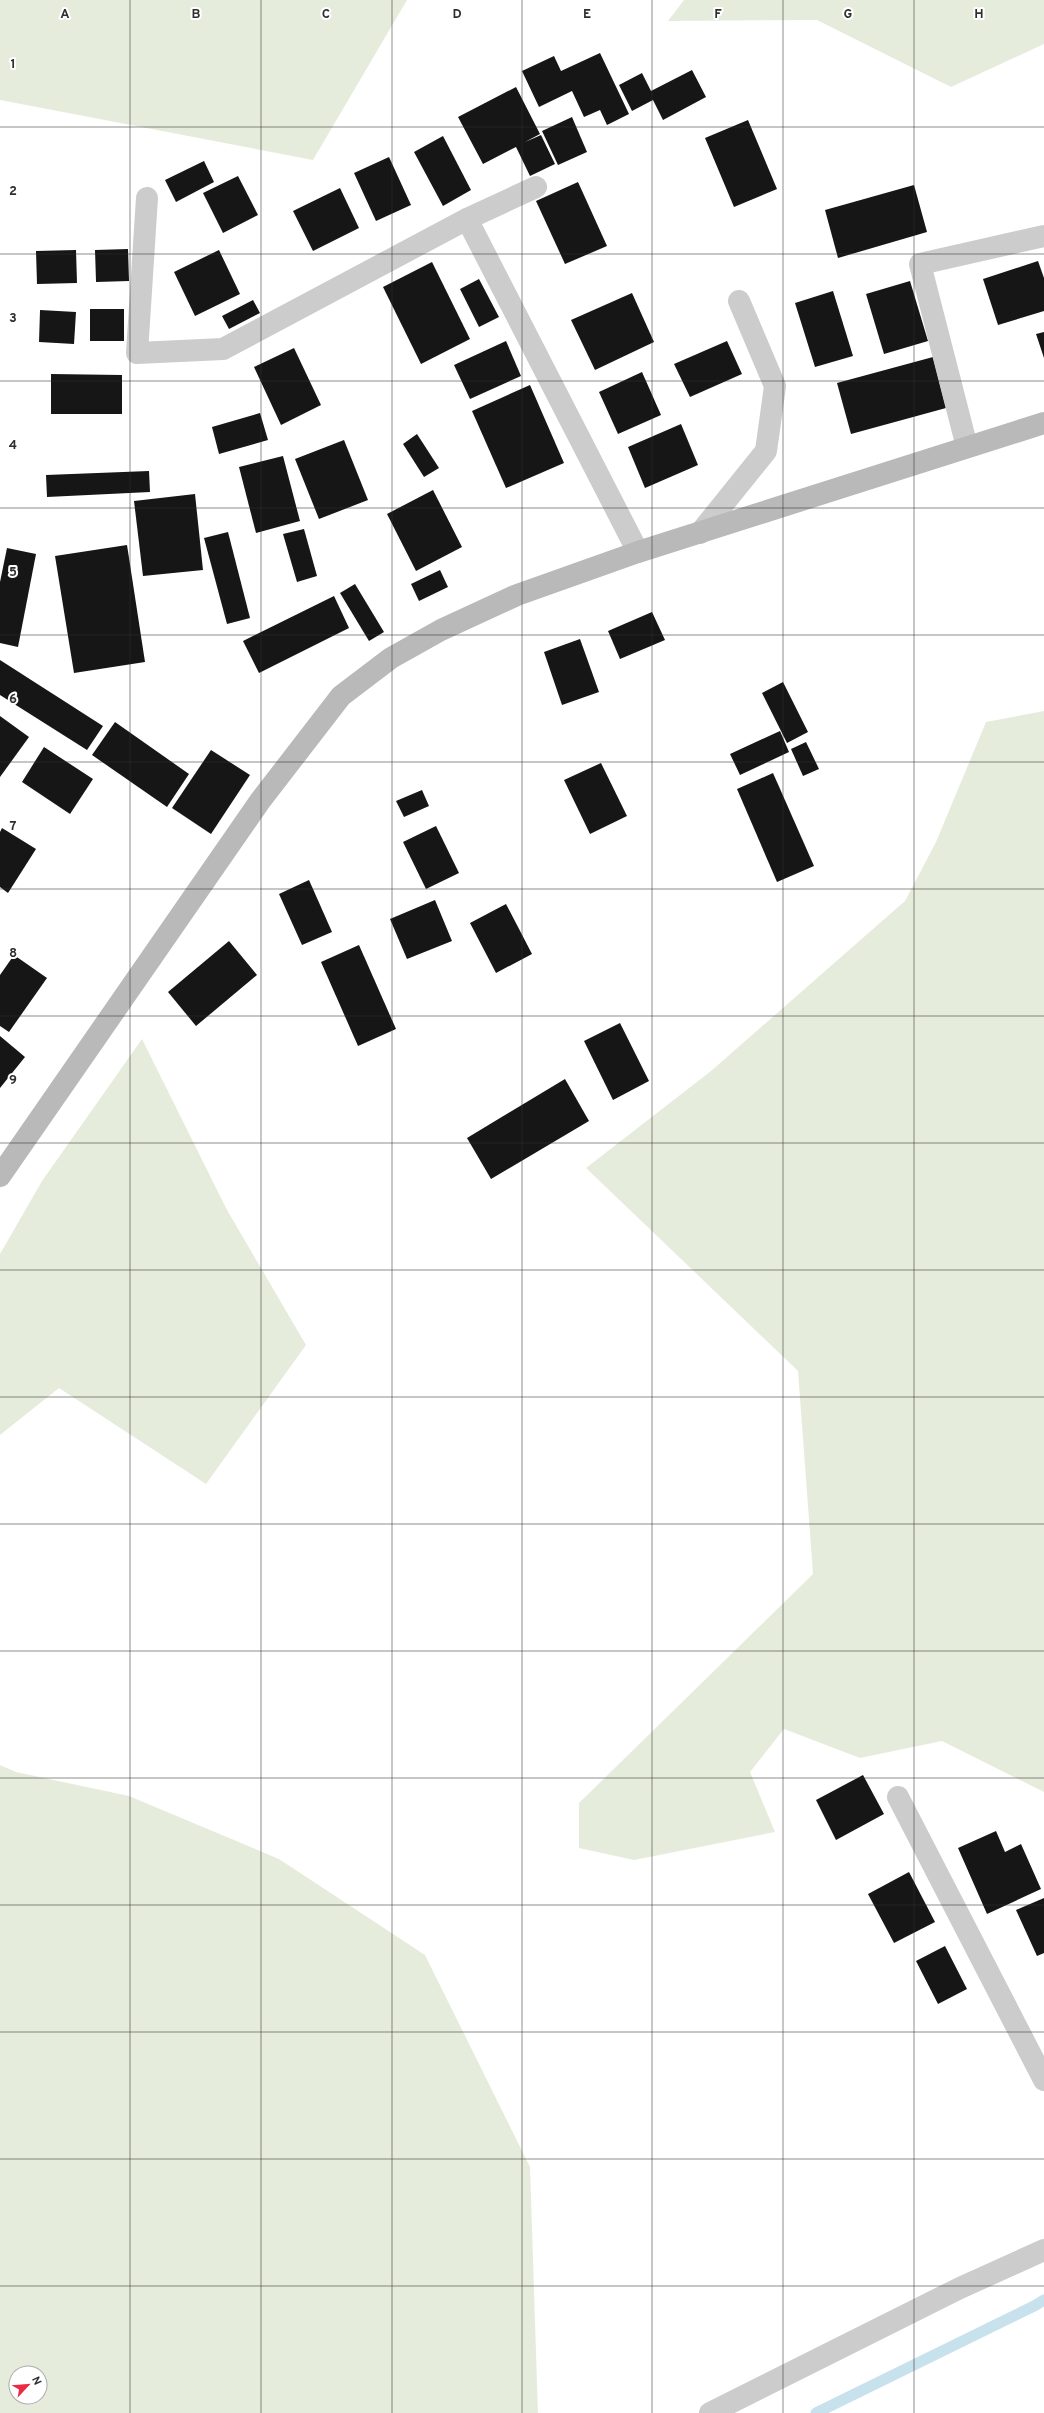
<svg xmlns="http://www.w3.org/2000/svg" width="1044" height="2413" viewBox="0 0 1044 2413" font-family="Overpass,sans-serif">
<rect width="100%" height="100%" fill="#fff"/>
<g fill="#e6ecdc" fill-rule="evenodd">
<path d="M 0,0 L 407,0 L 313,160 L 0,100 Z"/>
<path d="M 684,0 L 1044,0 L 1044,44 L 951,87 L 817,20 L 668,21 Z"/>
<path d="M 1044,711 L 1044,1792 L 942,1741 L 860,1758 L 784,1729 L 750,1772 L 775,1832 L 634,1860 L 579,1848 L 579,1803 L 813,1574 L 798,1371 L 586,1168 L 711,1071 L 905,901 L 936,842 L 986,722 Z"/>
<path d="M 142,1039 L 227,1210 L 306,1345 L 206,1484 L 59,1388 L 0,1435 L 0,1254 L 42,1181 Z"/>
<path d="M 0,1765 L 16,1772 L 129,1796 L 279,1859 L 425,1955 L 530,2167 L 538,2413 L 0,2413 ZM 16,2373 L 40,2373 L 40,2397 L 16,2397 Z"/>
</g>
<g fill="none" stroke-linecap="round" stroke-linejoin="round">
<path stroke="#c7e1ed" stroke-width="11" d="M 816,2413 L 1036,2305 L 1044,2300"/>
</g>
<g fill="#161616">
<path d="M 600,53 L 629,114 L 607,125 L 600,110 L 584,117 L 572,91 L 539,107 L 522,71 L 554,56 L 561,71 Z"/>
<path d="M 692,70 L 706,97 L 663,120 L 653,100 L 632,111 L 619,85 L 642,73 L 651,91 Z"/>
<path d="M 516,87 L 540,134 L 525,142 L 541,135 L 555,164 L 530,176 L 516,147 L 483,164 L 458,117 Z"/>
<path d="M 572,117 L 587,152 L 558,165 L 542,131 Z"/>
<path d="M 748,120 L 777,189 L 734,207 L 705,138 Z"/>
<path d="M 443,136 L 471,190 L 443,206 L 414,152 Z"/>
<path d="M 389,157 L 411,205 L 376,221 L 354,173 Z"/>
<path d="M 204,161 L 214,182 L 176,202 L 165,180 Z"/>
<path d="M 238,176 L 258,215 L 223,233 L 203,193 Z"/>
<path d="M 578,182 L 607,246 L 565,264 L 536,201 Z"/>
<path d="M 914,185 L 927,232 L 838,258 L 825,210 Z"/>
<path d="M 340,188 L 359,228 L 313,251 L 293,211 Z"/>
<path d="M 128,249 L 129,281 L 96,282 L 95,250 Z"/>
<path d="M 76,250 L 77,283 L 37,284 L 36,251 Z"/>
<path d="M 219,250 L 240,294 L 195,316 L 174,272 Z"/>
<path d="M 1038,261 L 1044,278 L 1044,311 L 998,325 L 983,279 Z"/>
<path d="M 432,262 L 470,339 L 421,364 L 383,287 Z"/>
<path d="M 479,279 L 499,317 L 479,327 L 460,289 Z"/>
<path d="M 910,281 L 928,341 L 884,354 L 866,294 Z"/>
<path d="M 833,291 L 853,356 L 815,367 L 795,303 Z"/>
<path d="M 632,293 L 654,342 L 595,370 L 571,320 Z"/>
<path d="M 253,300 L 260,313 L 229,329 L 222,316 Z"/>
<rect x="90" y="309" width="34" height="32"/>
<path d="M 40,310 L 76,312 L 74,344 L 39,342 Z"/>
<path d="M 1044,332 L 1044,358 L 1036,334 Z"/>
<path d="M 506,341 L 521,376 L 470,399 L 454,365 Z"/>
<path d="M 727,341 L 742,374 L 690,397 L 674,364 Z"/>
<path d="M 294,348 L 321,405 L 281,425 L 254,367 Z"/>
<path d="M 933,357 L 946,408 L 851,434 L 837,383 Z"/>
<path d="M 642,372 L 661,415 L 618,434 L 599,392 Z"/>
<path d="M 51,374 L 122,375 L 122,414 L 51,414 Z"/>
<path d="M 530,385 L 564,463 L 506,488 L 472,411 Z"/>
<path d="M 260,413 L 268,440 L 219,454 L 212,427 Z"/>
<path d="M 681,424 L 698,465 L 645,488 L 628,447 Z"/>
<path d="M 417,434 L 439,468 L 424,477 L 403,444 Z"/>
<path d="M 344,440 L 368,500 L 319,519 L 295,459 Z"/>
<path d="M 283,456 L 300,521 L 256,533 L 239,467 Z"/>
<path d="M 149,471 L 150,492 L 47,497 L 46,475 Z"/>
<path d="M 433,490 L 462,547 L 416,571 L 387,514 Z"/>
<path d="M 195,494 L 203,570 L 143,576 L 134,501 Z"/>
<path d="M 304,529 L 317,576 L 297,582 L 283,534 Z"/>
<path d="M 228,532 L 250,618 L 227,624 L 204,538 Z"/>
<path d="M 127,545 L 145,662 L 74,673 L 55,556 Z"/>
<path d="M 7,548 L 36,554 L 18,647 L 0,643 L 0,582 Z"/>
<path d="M 440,570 L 448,587 L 419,601 L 411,584 Z"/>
<path d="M 355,584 L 384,632 L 369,641 L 340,593 Z"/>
<path d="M 334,596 L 349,628 L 259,673 L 243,641 Z"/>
<path d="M 652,612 L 665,640 L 620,659 L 608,631 Z"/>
<path d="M 580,639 L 599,692 L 562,705 L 544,652 Z"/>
<path d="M 0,660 L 103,726 L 87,750 L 0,695 Z"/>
<path d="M 783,682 L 808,732 L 787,743 L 762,693 Z"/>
<path d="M 0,716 L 29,737 L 0,777 Z"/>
<path d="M 115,722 L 189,774 L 167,807 L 92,755 Z"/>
<path d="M 780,731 L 789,752 L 740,775 L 730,754 Z"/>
<path d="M 806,742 L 819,769 L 803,776 L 791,749 Z"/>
<path d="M 44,747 L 93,779 L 70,814 L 22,782 Z"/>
<path d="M 211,750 L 250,775 L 211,834 L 172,808 Z"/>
<path d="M 601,763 L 627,816 L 590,834 L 564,780 Z"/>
<path d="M 773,773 L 814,866 L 777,882 L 737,789 Z"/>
<path d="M 422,790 L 429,806 L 404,817 L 396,801 Z"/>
<path d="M 436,826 L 459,873 L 426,889 L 403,842 Z"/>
<path d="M 2,828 L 36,849 L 8,893 L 0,887 L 0,832 Z"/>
<path d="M 309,880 L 332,932 L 302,945 L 279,894 Z"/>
<path d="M 435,900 L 452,941 L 407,959 L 390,919 Z"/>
<path d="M 506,904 L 532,954 L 496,973 L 470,923 Z"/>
<path d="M 229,941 L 257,975 L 196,1026 L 168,992 Z"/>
<path d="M 359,945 L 396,1029 L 358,1046 L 321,962 Z"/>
<path d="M 14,955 L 47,978 L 9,1032 L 0,1026 L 0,975 Z"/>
<path d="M 620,1023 L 649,1081 L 613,1100 L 584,1041 Z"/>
<path d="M 0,1036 L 25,1057 L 0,1088 Z"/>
<path d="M 565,1079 L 589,1121 L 491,1179 L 467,1138 Z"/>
<path d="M 863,1775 L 884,1814 L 836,1840 L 816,1800 Z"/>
<path d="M 996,1831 L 1005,1852 L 1021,1844 L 1041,1889 L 987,1914 L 958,1848 Z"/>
<path d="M 909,1872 L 935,1922 L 894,1943 L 868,1894 Z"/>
<path d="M 1044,1898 L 1044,1953 L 1037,1956 L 1016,1910 Z"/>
<path d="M 945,1946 L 967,1989 L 938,2004 L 916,1961 Z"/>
</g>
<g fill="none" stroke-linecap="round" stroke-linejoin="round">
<g stroke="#ccc" stroke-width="22">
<path d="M 147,198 L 137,353 L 223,349 L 467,219 L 536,187"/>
<path d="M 467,219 L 638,552"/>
<path d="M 967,447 L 920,264 L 1044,236"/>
<path d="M 700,533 L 766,451 L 775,386 L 739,301"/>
<path d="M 898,1797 L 1044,2080"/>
<path d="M 710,2413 L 960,2288 L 1044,2250"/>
</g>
<path stroke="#b9b9b9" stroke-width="22" d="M 0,1176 L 260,801 L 341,696 L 391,658 L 441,630 L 517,595 L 638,552 L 1044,423"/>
</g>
<path fill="none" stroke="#2f2f2f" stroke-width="1" stroke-opacity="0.55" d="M 130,0 L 130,2413M 261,0 L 261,2413M 392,0 L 392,2413M 522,0 L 522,2413M 652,0 L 652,2413M 783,0 L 783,2413M 914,0 L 914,2413M 0,127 L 1044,127M 0,254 L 1044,254M 0,381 L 1044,381M 0,508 L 1044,508M 0,635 L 1044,635M 0,762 L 1044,762M 0,889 L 1044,889M 0,1016 L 1044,1016M 0,1143 L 1044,1143M 0,1270 L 1044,1270M 0,1397 L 1044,1397M 0,1524 L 1044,1524M 0,1651 L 1044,1651M 0,1778 L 1044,1778M 0,1905 L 1044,1905M 0,2032 L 1044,2032M 0,2159 L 1044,2159M 0,2286 L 1044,2286"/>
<g font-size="13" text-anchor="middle" font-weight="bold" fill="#2f2f2f" stroke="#fff" stroke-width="4" stroke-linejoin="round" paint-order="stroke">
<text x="65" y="18">A</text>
<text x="196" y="18">B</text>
<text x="326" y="18">C</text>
<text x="457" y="18">D</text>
<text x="587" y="18">E</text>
<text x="718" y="18">F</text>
<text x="848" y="18">G</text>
<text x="979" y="18">H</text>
<text x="13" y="68">1</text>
<text x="13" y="195">2</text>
<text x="13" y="322">3</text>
<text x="13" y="449">4</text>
<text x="13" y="576">5</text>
<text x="13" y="703">6</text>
<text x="13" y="830">7</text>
<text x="13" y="957">8</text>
<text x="13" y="1084">9</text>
</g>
<g transform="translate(28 2385) rotate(64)"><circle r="19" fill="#ffffff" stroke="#acacac"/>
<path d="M0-3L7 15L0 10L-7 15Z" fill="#eb2b46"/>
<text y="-6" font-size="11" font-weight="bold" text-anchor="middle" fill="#2f2f2f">N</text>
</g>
</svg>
